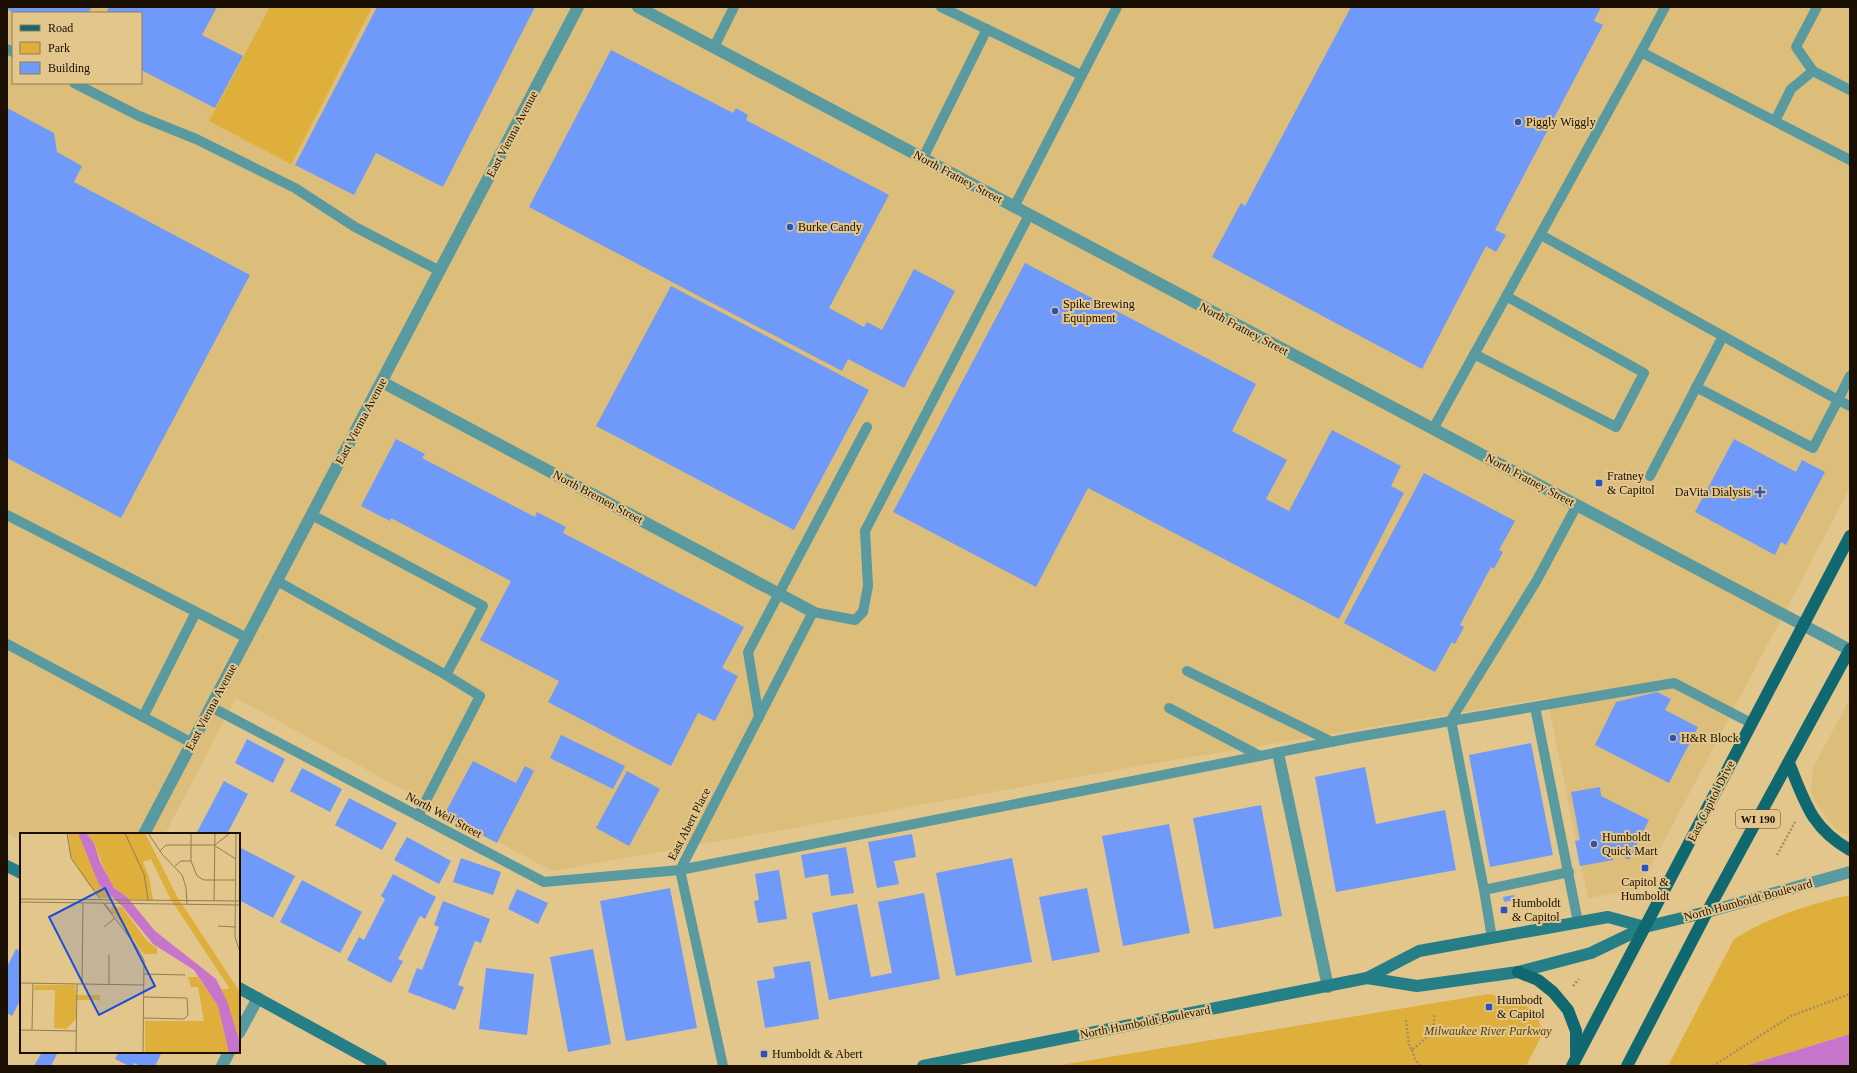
<svg xmlns="http://www.w3.org/2000/svg" width="1857" height="1073" viewBox="0 0 1857 1073" font-family="'Times New Roman',serif">
<rect width="100%" height="100%" fill="#e2c68c"/>
<g fill="#dcbd7a" fill-rule="evenodd">
<path d="M 7,7 L 1850,7 L 1850,488 L 1639,889 L 1588,898 L 1547,698 L 1133,767 L 552,871 L 236,698 L 165,834 L 21,834 L 21,840 L 7,833 ZM 13,13 L 141,13 L 141,83 L 13,83 ZM 1221,598 L 1165,705 L 1204,629 Z"/>
<path d="M 1850,698 L 1850,835 L 1840,832 L 1831,824 L 1816,803 L 1811,790 L 1813,768 Z"/>
</g>
<g fill="#dfaf3c">
<path d="M 270,7 L 372,7 L 291,164 L 209,121 Z"/>
<path d="M 1850,895 L 1850,1034 L 1745,1066 L 1668,1066 L 1734,939 C 1768,917 1811,904 1850,895 Z"/>
<path d="M 1489,994 L 1518,1000 L 1537,1014 L 1543,1033 L 1526,1066 L 1055,1066 Z"/>
</g>
<path fill="#c675cb" d="M 1850,1034 L 1850,1066 L 1745,1066 Z"/>
<g fill="#6f9afa">
<path d="M 7,7 L 92,7 L 88,13 L 14,13 L 7,9 Z"/>
<path d="M 109,7 L 217,7 L 202,35 L 243,56 L 215,108 L 141,70 L 141,13 L 106,13 Z"/>
<path d="M 377,7 L 535,7 L 443,187 L 376,153 L 354,195 L 295,165 Z"/>
<path d="M 1351,7 L 1601,7 L 1594,21 L 1603,25 L 1495,230 L 1506,235 L 1496,252 L 1486,246 L 1422,369 L 1212,257 L 1241,203 L 1245,206 Z"/>
<path d="M 611,50 L 733,113 L 736,108 L 748,115 L 746,120 L 889,195 L 829,308 L 864,327 L 867,322 L 882,330 L 914,269 L 955,291 L 904,388 L 848,359 L 842,371 L 529,207 Z"/>
<path d="M 7,108 L 54,133 L 57,152 L 82,166 L 74,182 L 250,275 L 121,518 L 7,458 Z"/>
<path d="M 1025,263 L 1256,384 L 1232,431 L 1287,460 L 1266,499 L 1289,511 L 1332,430 L 1401,466 L 1391,486 L 1404,493 L 1339,619 L 1088,488 L 1036,587 L 893,512 Z"/>
<path d="M 671,286 L 869,390 L 794,530 L 596,426 Z"/>
<path d="M 396,439 L 425,454 L 422,458 L 535,517 L 537,512 L 566,527 L 563,533 L 744,627 L 722,668 L 738,676 L 715,721 L 698,713 L 671,766 L 548,702 L 559,681 L 480,640 L 511,581 L 391,518 L 390,521 L 361,506 Z"/>
<path d="M 1734,439 L 1796,472 L 1802,460 L 1825,472 L 1786,545 L 1781,542 L 1775,555 L 1695,512 Z"/>
<path d="M 1424,473 L 1515,521 L 1499,550 L 1503,552 L 1494,569 L 1491,567 L 1460,625 L 1464,627 L 1455,644 L 1452,642 L 1435,672 L 1344,623 Z"/>
<path d="M 1657,692 L 1671,699 L 1665,710 L 1698,727 L 1669,783 L 1595,745 L 1616,702 Z"/>
<path d="M 561,735 L 625,766 L 613,789 L 550,758 Z"/>
<path d="M 247,739 L 285,759 L 273,783 L 235,763 Z"/>
<path d="M 1531,743 L 1553,855 L 1490,867 L 1469,755 Z"/>
<path d="M 473,761 L 516,783 L 525,766 L 534,771 L 497,843 L 444,815 Z"/>
<path d="M 1365,767 L 1376,824 L 1445,810 L 1456,870 L 1336,892 L 1315,777 Z"/>
<path d="M 302,768 L 342,789 L 330,812 L 290,791 Z"/>
<path d="M 627,771 L 660,789 L 629,846 L 596,828 Z"/>
<path d="M 224,781 L 248,794 L 227,834 L 196,834 Z"/>
<path d="M 1600,787 L 1601,796 L 1649,820 L 1629,860 L 1612,851 L 1613,860 L 1580,866 L 1575,841 L 1580,840 L 1571,792 Z"/>
<path d="M 349,798 L 397,823 L 382,850 L 335,825 Z"/>
<path d="M 1261,805 L 1282,916 L 1214,929 L 1193,818 Z"/>
<path d="M 1169,824 L 1190,933 L 1123,946 L 1102,836 Z"/>
<path d="M 912,834 L 916,857 L 894,861 L 899,884 L 877,888 L 868,842 Z"/>
<path d="M 407,837 L 451,861 L 439,884 L 394,860 Z"/>
<path d="M 239,847 L 295,876 L 273,918 L 239,900 Z"/>
<path d="M 846,847 L 854,893 L 831,896 L 828,874 L 805,878 L 801,855 Z"/>
<path d="M 461,858 L 501,872 L 493,895 L 453,882 Z"/>
<path d="M 1012,858 L 1032,962 L 956,976 L 936,873 Z"/>
<path d="M 779,870 L 787,919 L 758,923 L 754,901 L 759,900 L 755,874 Z"/>
<path d="M 393,874 L 436,897 L 425,919 L 420,916 L 398,959 L 403,961 L 391,983 L 347,960 L 359,937 L 364,940 L 385,899 L 381,896 Z"/>
<path d="M 302,880 L 362,912 L 340,953 L 280,922 Z"/>
<path d="M 670,888 L 697,1028 L 626,1041 L 600,901 Z"/>
<path d="M 1087,888 L 1100,952 L 1052,961 L 1039,897 Z"/>
<path d="M 517,889 L 548,903 L 538,924 L 508,909 Z"/>
<path d="M 924,893 L 940,979 L 829,1000 L 812,913 L 857,904 L 871,977 L 892,973 L 878,902 Z"/>
<path d="M 1514,895 L 1515,900 L 1504,902 L 1503,897 Z"/>
<path d="M 443,901 L 490,919 L 481,943 L 475,941 L 458,985 L 464,987 L 455,1010 L 408,992 L 417,968 L 422,970 L 439,927 L 434,925 Z"/>
<path d="M 16,949 L 21,951 L 21,999 L 12,1016 L 7,1013 L 7,967 Z"/>
<path d="M 593,949 L 611,1044 L 568,1052 L 550,957 Z"/>
<path d="M 810,961 L 819,1019 L 765,1028 L 757,981 L 775,978 L 773,967 Z"/>
<path d="M 486,968 L 534,974 L 527,1035 L 479,1029 Z"/>
<path d="M 42,1052 L 52,1052 L 57,1054 L 51,1066 L 34,1066 Z"/>
<path d="M 115,1052 L 162,1052 L 155,1066 L 140,1066 L 134,1063 L 133,1066 L 129,1066 L 115,1059 L 118,1053 Z"/>
</g>
<g fill="none" stroke-linecap="round" stroke-linejoin="round">
<g stroke="#a58e62" stroke-width="2.5" stroke-dasharray="2 2" stroke-linecap="butt">
<path d="M 1777,855 L 1795,822"/>
<path d="M 1573,986 L 1579,979"/>
<path d="M 1406,1020 L 1409,1044 L 1412,1050 C 1424,1040 1436,1031 1434,1014"/>
<path d="M 1412,1050 L 1415,1059 L 1420,1066"/>
<path d="M 1713,1066 L 1791,1016 L 1850,994"/>
</g>
<g stroke="#599aa1" stroke-width="10">
<path d="M 941,7 L 1081,75"/>
<path d="M 1817,7 L 1796,47 L 1813,71 L 1850,90"/>
<path d="M 714,47 L 734,7"/>
<path d="M 7,49 L 13,52"/>
<path d="M 1641,52 L 1665,7"/>
<path d="M 74,83 L 139,116 L 196,139 L 295,188 L 355,227 L 440,271"/>
<path d="M 1775,121 L 1791,89 L 1813,71"/>
<path d="M 923,158 L 987,29"/>
<path d="M 1014,207 L 1117,7"/>
<path d="M 1541,235 L 1838,400 L 1850,376"/>
<path d="M 1474,354 L 1616,427 L 1644,373 L 1506,296"/>
<path d="M 1696,387 L 1813,448 L 1838,400 L 1850,406"/>
<path d="M 1433,429 L 1641,52 L 1850,160"/>
<path d="M 1650,476 L 1723,336"/>
<path d="M 7,515 L 247,638"/>
<path d="M 277,581 L 446,675 L 483,606 L 312,515"/>
<path d="M 7,644 L 192,743"/>
<path d="M 1187,671 L 1332,742"/>
<path d="M 211,707 L 544,882 L 680,870 L 1351,738 L 1674,683 L 1751,723"/>
<path d="M 1535,707 L 1578,922"/>
<path d="M 1169,708 L 1260,756"/>
<path d="M 143,717 L 196,612"/>
<path d="M 759,717 L 748,652 L 867,427"/>
<path d="M 418,816 L 480,696 L 446,675"/>
<path d="M 1569,872 L 1484,890 L 1451,720 L 1537,580 L 1577,505"/>
<path d="M 1484,890 L 1492,938"/>
<path d="M 723,1066 L 680,870 L 813,612 L 855,620 L 863,612 L 868,586 L 865,531 L 1029,215"/>
</g>
<g stroke="#599aa1" stroke-width="12">
<path d="M 638,7 L 1850,650"/>
<path d="M 382,382 L 813,612"/>
<path d="M 1278,753 L 1328,987"/>
<path d="M 144,834 L 578,7"/>
<path d="M 1707,912 L 1850,872"/>
<path d="M 239,1033 L 258,998"/>
<path d="M 222,1066 L 229,1052"/>
</g>
<g stroke="#267e87" stroke-width="12">
<path d="M 7,866 L 21,873"/>
<path d="M 1367,978 L 1417,986 L 1518,972 L 1591,953 L 1645,927 L 1707,912"/>
<path d="M 239,988 L 381,1066"/>
<path d="M 923,1066 L 1367,978 L 1419,951 L 1608,917 L 1645,927"/>
</g>
<g stroke="#106870" stroke-width="12">
<path d="M 1789,763 C 1805,802 1811,828 1850,850"/>
<path d="M 1518,972 L 1538,980 L 1553,992 L 1568,1010 L 1576,1031 L 1576,1054"/>
<path d="M 1572,1066 L 1850,536"/>
<path d="M 1627,1066 L 1707,912 L 1850,649"/>
</g>
</g>
<g fill="#2953c2" stroke="#e2c68c" stroke-width="1.5">
<circle cx="1518" cy="122" r="4"/>
<circle cx="790" cy="227" r="4"/>
<circle cx="1055" cy="311" r="4"/>
<rect x="1595" y="479" width="8" height="8" rx="2"/>
<path d="M1758 486h4v4h4v4h-4v4h-4v-4h-4v-4h4z"/>
<circle cx="1673" cy="738" r="4"/>
<circle cx="1594" cy="844" r="4"/>
<rect x="1641" y="864" width="8" height="8" rx="2"/>
<rect x="1500" y="906" width="8" height="8" rx="2"/>
<rect x="1485" y="1003" width="8" height="8" rx="2"/>
<rect x="760" y="1050" width="8" height="8" rx="2"/>
</g>
<g text-anchor="middle" dominant-baseline="central" stroke-width="4" stroke-linejoin="round" paint-order="stroke">
<rect fill="#e2c68c" stroke="#56462a" stroke-width="1" x="1736" y="810" width="44" height="18" rx="3"/>
<g font-size="11" font-weight="bold" fill="#1a0f00">
<text x="1758" y="819">WI 190</text>
</g>
<g font-size="12" fill="#1a0f00" stroke="#e2c68c" text-anchor="start">
<text x="1526" y="122">Piggly Wiggly</text>
<text x="798" y="227">Burke Candy</text>
<text x="1063" y="304">Spike Brewing<tspan x="1063" dy="14">Equipment</tspan></text>
<text x="1607" y="476">Fratney<tspan x="1607" dy="14">&amp; Capitol</tspan></text>
<text x="1751" y="492" text-anchor="end">DaVita Dialysis</text>
<text x="1681" y="738">H&amp;R Block</text>
<text x="1602" y="837">Humboldt<tspan x="1602" dy="14">Quick Mart</tspan></text>
<text x="1645" y="882" text-anchor="middle">Capitol &amp;<tspan x="1645" dy="14">Humboldt</tspan></text>
<text x="1512" y="903">Humboldt<tspan x="1512" dy="14">&amp; Capitol</tspan></text>
<text x="1497" y="1000">Humbodt<tspan x="1497" dy="14">&amp; Capitol</tspan></text>
<text x="772" y="1054">Humboldt &amp; Abert</text>
</g>
<g font-size="12" fill="#1a0f00" stroke="#e2c68c">
<text transform="translate(512 134) rotate(-62)">East Vienna Avenue</text>
<text transform="translate(958 177) rotate(28)">North Fratney Street</text>
<text transform="translate(1244 329) rotate(28)">North Fratney Street</text>
<text transform="translate(361 421) rotate(-62)">East Vienna Avenue</text>
<text transform="translate(1530 480) rotate(28)">North Fratney Street</text>
<text transform="translate(598 497) rotate(28)">North Bremen Street</text>
<text transform="translate(211 707) rotate(-62)">East Vienna Avenue</text>
<text transform="translate(1711 801) rotate(-63)">East Capitol Drive</text>
<text transform="translate(444 815) rotate(28)">North Weil Street</text>
<text transform="translate(689 824) rotate(-63)">East Abert Place</text>
<text transform="translate(1748 900) rotate(-15)">North Humboldt Boulevard</text>
<text transform="translate(1145 1022) rotate(-11)">North Humboldt Boulevard</text>
</g>
<g font-size="12" font-style="italic" fill="#56400c" stroke="#e2c68c">
<text x="1488" y="1031">Milwaukee River Parkway</text>
</g>
</g>
<g transform="translate(20 833)">
<rect width="220" height="220" fill="#e2c68c"/>
<path d="M 48,0 L 58,0 L 79,52 L 92,65 L 81,65 L 69,52 L 51,24 ZM 66,0 L 125,0 L 158,65 L 220,159 L 220,210 L 201,156 L 210,156 L 150,65 L 131,26 L 123,29 L 129,44 L 133,67 L 109,66 L 90,51 L 74,10 ZM 92,73 L 102,74 L 127,108 L 137,115 L 137,121 L 124,121 L 91,77 ZM 168,144 L 178,144 L 198,173 L 209,220 L 125,220 L 125,188 L 184,188 L 178,154 L 171,154 ZM 15,152 L 55,152 L 56,162 L 80,162 L 80,167 L 56,167 L 56,186 L 46,196 L 34,195 L 35,157 L 14,157 Z" fill="#dfaf3c"/>
<path d="M 58,0 L 66,0 L 74,10 L 80,29 L 94,55 L 107,64 L 135,98 L 196,146 L 207,168 L 220,210 L 220,220 L 209,220 L 198,173 L 174,137 L 133,111 L 103,74 L 79,52 Z" fill="#c675cb"/>
<path fill="none" stroke="#927d54" stroke-width="1" d="M 47,0 L 51,25 L 80,66M 105,0 L 124,41 L 128,67M 128,0 L 142,21 L 162,42 L 166,54 L 167,71M 171,0 L 171,28 L 177,43 L 184,47 L 216,47M 216,0 L 215,104 L 220,119M 195,13 L 216,26M 140,18 L 146,12 L 195,12 L 210,0M 155,33 L 161,28 L 171,28M 0,66 L 220,68M 194,68 L 195,0M 0,69 L 220,72M 83,70 L 117,114 L 124,127 L 123,220M 85,71 L 93,81M 198,93 L 215,94M 84,94 L 95,85M 124,141 L 165,142M 0,150 L 123,152M 62,151 L 63,70M 89,151 L 89,122M 124,185 L 164,186 L 168,182 L 167,165 L 124,164M 0,197 L 57,198M 12,197 L 13,150M 56,220 L 57,151"/>
<path fill="#1d4ed8" fill-opacity="0.15" stroke="#1d4ed8" stroke-width="2" d="M 85,55 L 135,153 L 79,182 L 29,84 Z"/>
<rect width="220" height="220" fill="none" stroke="#1a0f00" stroke-width="2"/>
</g>
<rect width="1857" height="1073" fill="none" stroke="#1a0f00" stroke-width="16"/>
<rect x="12" y="12" width="130" height="72" fill="#e2c68c" stroke="#927d54"/>
<rect x="20" y="25" width="20" height="6" fill="#106870" stroke="#927d54"/>
<text x="48" y="32" font-size="12" fill="#1a0f00">Road</text>
<rect x="20" y="42" width="20" height="12" fill="#dfaf3c" stroke="#927d54"/>
<text x="48" y="52" font-size="12" fill="#1a0f00">Park</text>
<rect x="20" y="62" width="20" height="12" fill="#6f9afa" stroke="#927d54"/>
<text x="48" y="72" font-size="12" fill="#1a0f00">Building</text>
</svg>
